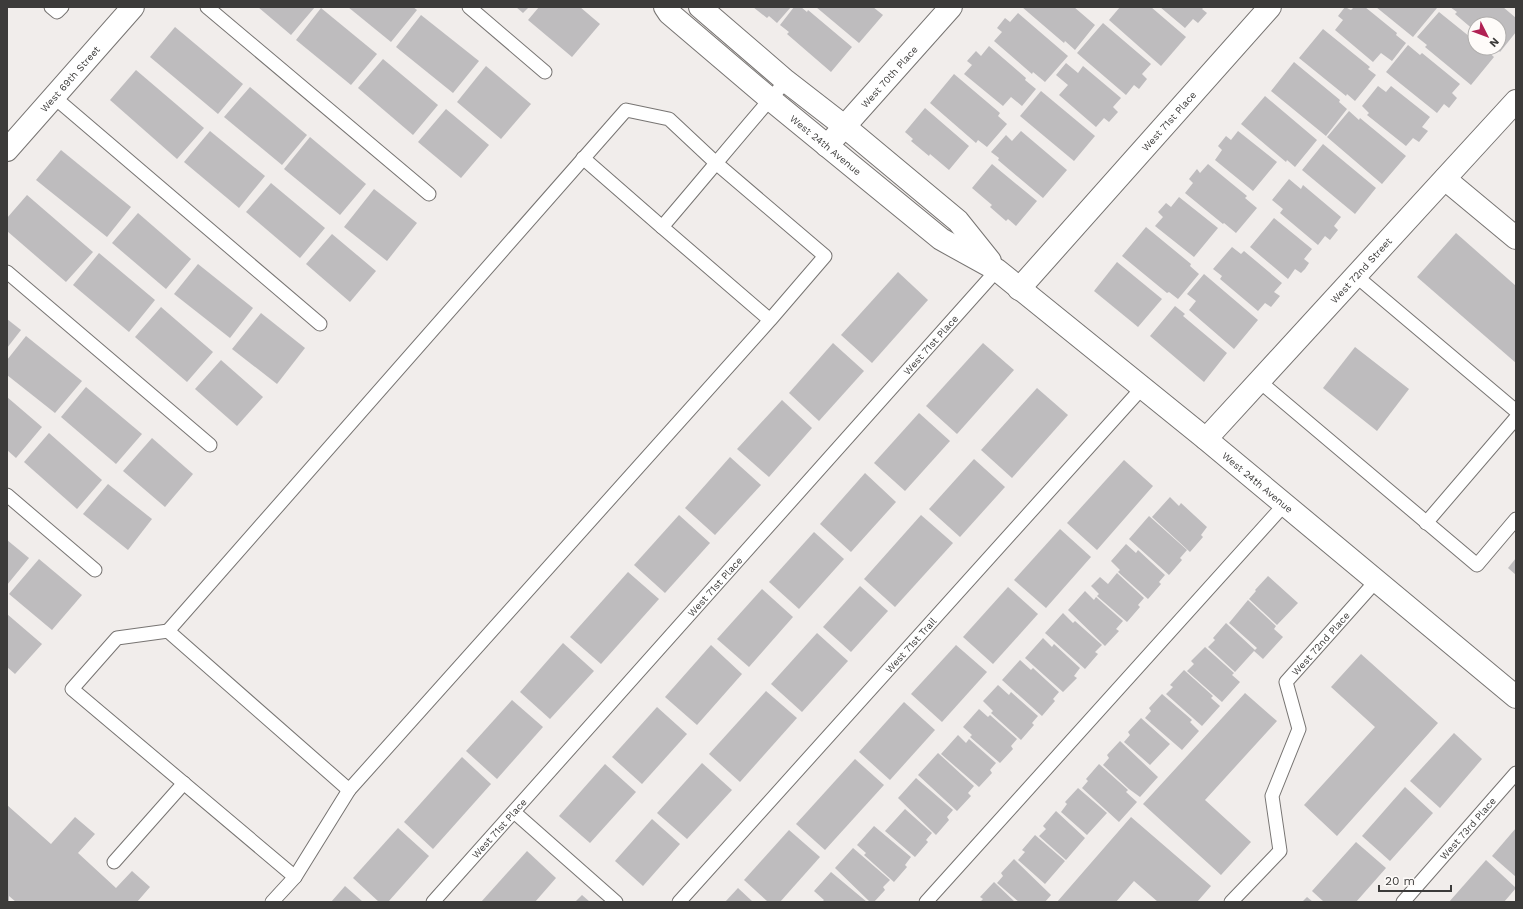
<svg xmlns="http://www.w3.org/2000/svg" width="1523" height="909" viewBox="0 0 1523 909" font-family="'Work Sans',sans-serif">
<rect width="100%" height="100%" fill="#f1edeb"/>
<g fill="#bebcbe">
<path d="M 258,7 L 315,7 L 291,35 Z"/>
<path d="M 348,7 L 413,7 L 417,10 L 391,42 Z"/>
<path d="M 516,7 L 529,7 L 523,13 Z"/>
<path d="M 539,7 L 580,7 L 600,24 L 572,57 L 528,20 Z"/>
<path d="M 753,7 L 791,7 L 777,23 L 769,16 L 767,18 Z"/>
<path d="M 794,7 L 801,7 L 807,12 L 808,10 L 852,47 L 831,72 L 787,34 L 789,32 L 780,25 Z"/>
<path d="M 816,7 L 873,7 L 883,15 L 859,43 Z"/>
<path d="M 1022,7 L 1074,7 L 1095,25 L 1075,50 L 1065,41 L 1064,43 Z"/>
<path d="M 1120,7 L 1151,7 L 1186,37 L 1161,66 L 1109,20 Z"/>
<path d="M 1160,7 L 1204,7 L 1202,9 L 1207,13 L 1198,23 L 1193,19 L 1185,28 Z"/>
<path d="M 1345,7 L 1351,10 L 1354,7 L 1365,7 L 1397,33 L 1396,35 L 1406,43 L 1392,61 L 1381,53 L 1373,62 L 1335,30 L 1343,20 L 1338,16 Z"/>
<path d="M 1376,7 L 1436,7 L 1437,8 L 1413,37 Z"/>
<path d="M 1450,7 L 1503,7 L 1516,18 L 1516,32 L 1500,52 L 1496,48 L 1499,48 L 1499,24 L 1475,24 L 1475,31 L 1455,14 L 1457,12 Z"/>
<path d="M 321,8 L 377,54 L 351,85 L 296,40 Z"/>
<path d="M 1439,12 L 1475,41 L 1475,48 L 1484,48 L 1494,57 L 1471,85 L 1425,47 L 1427,45 L 1417,37 Z"/>
<path d="M 1018,13 L 1068,56 L 1045,82 L 1033,72 L 1032,74 L 994,41 L 1002,32 L 997,28 L 1005,18 L 1010,22 Z"/>
<path d="M 421,15 L 479,61 L 453,93 L 396,47 Z"/>
<path d="M 1103,23 L 1151,64 L 1142,74 L 1147,79 L 1139,89 L 1134,85 L 1126,95 L 1077,53 Z"/>
<path d="M 175,27 L 243,84 L 218,114 L 150,57 Z"/>
<path d="M 1323,29 L 1370,67 L 1368,69 L 1376,75 L 1355,101 L 1347,94 L 1346,96 L 1299,58 Z"/>
<path d="M 1408,45 L 1420,55 L 1422,53 L 1460,84 L 1452,93 L 1457,98 L 1449,108 L 1444,104 L 1437,113 L 1386,72 Z"/>
<path d="M 989,46 L 1026,78 L 1025,80 L 1036,89 L 1022,106 L 1011,97 L 1003,106 L 964,74 L 972,65 L 967,61 L 976,51 L 981,56 Z"/>
<path d="M 383,59 L 438,105 L 413,135 L 358,88 Z"/>
<path d="M 1294,62 L 1340,100 L 1339,102 L 1347,109 L 1326,136 L 1271,91 Z"/>
<path d="M 1066,63 L 1078,73 L 1083,66 L 1121,98 L 1113,107 L 1118,112 L 1109,122 L 1104,118 L 1096,127 L 1059,95 L 1068,85 L 1056,75 Z"/>
<path d="M 486,66 L 531,104 L 501,139 L 457,102 Z"/>
<path d="M 136,70 L 204,128 L 177,159 L 110,100 Z"/>
<path d="M 954,74 L 1000,113 L 998,116 L 1007,124 L 987,147 L 978,140 L 976,143 L 930,103 Z"/>
<path d="M 1378,86 L 1386,92 L 1391,86 L 1430,117 L 1422,127 L 1428,131 L 1419,142 L 1413,138 L 1406,146 L 1367,115 L 1369,113 L 1362,106 Z"/>
<path d="M 250,87 L 307,135 L 282,165 L 224,117 Z"/>
<path d="M 1041,91 L 1095,136 L 1074,161 L 1020,116 Z"/>
<path d="M 1265,96 L 1317,140 L 1295,167 L 1287,160 L 1286,162 L 1241,124 Z"/>
<path d="M 925,108 L 969,146 L 949,170 L 930,154 L 929,156 L 911,141 L 913,139 L 905,132 Z"/>
<path d="M 446,109 L 489,145 L 461,178 L 418,142 Z"/>
<path d="M 1349,111 L 1359,120 L 1360,118 L 1406,156 L 1382,184 L 1327,137 Z"/>
<path d="M 210,131 L 265,176 L 239,208 L 184,162 Z"/>
<path d="M 1021,131 L 1067,170 L 1043,198 L 998,160 L 999,158 L 991,152 L 1006,135 L 1012,141 Z"/>
<path d="M 1238,131 L 1277,162 L 1253,191 L 1215,160 L 1222,150 L 1218,146 L 1226,136 L 1231,140 Z"/>
<path d="M 310,137 L 366,184 L 340,215 L 284,169 Z"/>
<path d="M 1323,144 L 1376,188 L 1355,214 L 1302,170 Z"/>
<path d="M 61,150 L 131,207 L 107,237 L 36,180 Z"/>
<path d="M 992,164 L 1037,201 L 1016,226 L 1008,219 L 1006,221 L 990,207 L 992,205 L 972,188 Z"/>
<path d="M 1208,164 L 1247,196 L 1245,198 L 1257,208 L 1236,233 L 1224,223 L 1223,224 L 1185,193 L 1193,183 L 1189,179 L 1197,169 L 1200,173 Z"/>
<path d="M 1289,179 L 1301,189 L 1303,185 L 1341,217 L 1334,226 L 1338,230 L 1330,240 L 1325,236 L 1318,245 L 1280,213 L 1283,209 L 1272,200 Z"/>
<path d="M 271,183 L 325,228 L 300,258 L 246,212 Z"/>
<path d="M 374,189 L 417,223 L 387,261 L 344,227 Z"/>
<path d="M 27,195 L 93,252 L 66,282 L 7,231 L 7,218 Z"/>
<path d="M 1179,197 L 1218,228 L 1194,257 L 1155,226 L 1163,217 L 1158,212 L 1166,203 L 1171,207 Z"/>
<path d="M 138,213 L 191,259 L 166,289 L 112,243 Z"/>
<path d="M 1274,218 L 1312,249 L 1304,259 L 1309,263 L 1305,269 L 1301,273 L 1295,269 L 1288,279 L 1250,247 Z"/>
<path d="M 1146,227 L 1191,264 L 1190,266 L 1199,274 L 1178,299 L 1169,292 L 1167,293 L 1122,256 Z"/>
<path d="M 1456,233 L 1516,286 L 1516,363 L 1417,277 Z"/>
<path d="M 332,234 L 376,271 L 350,302 L 306,264 Z"/>
<path d="M 1232,247 L 1241,254 L 1244,251 L 1282,283 L 1274,292 L 1280,296 L 1271,307 L 1265,303 L 1258,311 L 1220,279 L 1222,276 L 1213,269 Z"/>
<path d="M 99,253 L 155,300 L 129,332 L 73,285 Z"/>
<path d="M 1117,262 L 1162,299 L 1138,327 L 1094,291 Z"/>
<path d="M 198,264 L 253,308 L 230,338 L 174,294 Z"/>
<path d="M 898,272 L 928,300 L 872,363 L 841,335 Z"/>
<path d="M 1204,274 L 1258,320 L 1234,349 L 1189,310 L 1196,301 L 1187,294 Z"/>
<path d="M 1175,306 L 1185,314 L 1183,316 L 1227,353 L 1204,382 L 1150,336 Z"/>
<path d="M 161,307 L 213,352 L 187,382 L 135,337 Z"/>
<path d="M 261,313 L 305,348 L 277,384 L 232,349 Z"/>
<path d="M 7,319 L 21,330 L 7,348 Z"/>
<path d="M 26,336 L 82,381 L 55,413 L 7,375 L 7,360 Z"/>
<path d="M 833,343 L 864,371 L 819,421 L 789,393 Z"/>
<path d="M 983,343 L 1014,370 L 957,434 L 926,406 Z"/>
<path d="M 1355,347 L 1409,389 L 1377,431 L 1323,388 Z"/>
<path d="M 221,360 L 263,397 L 237,426 L 195,389 Z"/>
<path d="M 86,387 L 142,434 L 116,464 L 61,417 Z"/>
<path d="M 1037,388 L 1068,415 L 1012,478 L 981,450 Z"/>
<path d="M 7,397 L 42,427 L 16,458 L 7,450 Z"/>
<path d="M 782,400 L 812,428 L 769,477 L 737,449 Z"/>
<path d="M 919,413 L 950,441 L 905,491 L 874,463 Z"/>
<path d="M 49,433 L 102,480 L 77,509 L 24,462 Z"/>
<path d="M 152,438 L 193,474 L 165,507 L 123,471 Z"/>
<path d="M 730,457 L 761,485 L 715,535 L 685,508 Z"/>
<path d="M 974,459 L 1005,487 L 960,537 L 929,509 Z"/>
<path d="M 1124,460 L 1153,486 L 1097,550 L 1067,523 Z"/>
<path d="M 865,473 L 896,502 L 851,552 L 820,524 Z"/>
<path d="M 108,484 L 152,519 L 128,550 L 83,514 Z"/>
<path d="M 1170,497 L 1179,506 L 1181,503 L 1207,527 L 1201,535 L 1203,537 L 1190,552 L 1152,517 Z"/>
<path d="M 679,515 L 710,543 L 665,593 L 634,565 Z"/>
<path d="M 921,515 L 953,543 L 895,607 L 864,579 Z"/>
<path d="M 1149,516 L 1187,550 L 1180,558 L 1182,560 L 1169,575 L 1129,539 Z"/>
<path d="M 1060,529 L 1091,557 L 1046,608 L 1014,580 Z"/>
<path d="M 814,532 L 844,559 L 799,609 L 769,582 Z"/>
<path d="M 7,540 L 29,558 L 7,585 Z"/>
<path d="M 1126,544 L 1136,553 L 1138,550 L 1165,575 L 1159,582 L 1161,584 L 1148,599 L 1118,572 L 1120,570 L 1111,561 Z"/>
<path d="M 1516,558 L 1516,575 L 1508,568 Z"/>
<path d="M 39,559 L 82,595 L 52,630 L 9,594 Z"/>
<path d="M 628,572 L 659,599 L 601,664 L 570,637 Z"/>
<path d="M 1117,573 L 1144,598 L 1138,605 L 1140,607 L 1127,622 L 1097,596 L 1099,594 L 1091,586 L 1100,577 L 1108,584 Z"/>
<path d="M 1268,576 L 1298,603 L 1277,625 L 1249,599 L 1256,591 L 1255,590 Z"/>
<path d="M 860,586 L 888,611 L 851,652 L 823,627 Z"/>
<path d="M 1008,587 L 1038,614 L 993,664 L 963,637 Z"/>
<path d="M 762,589 L 793,617 L 749,667 L 717,639 Z"/>
<path d="M 1085,591 L 1094,600 L 1096,597 L 1123,621 L 1116,629 L 1119,631 L 1105,646 L 1068,610 Z"/>
<path d="M 1248,600 L 1276,626 L 1274,629 L 1283,637 L 1263,659 L 1254,651 L 1235,672 L 1208,647 L 1215,640 L 1213,638 L 1226,623 L 1255,650 L 1257,648 L 1229,623 Z"/>
<path d="M 1063,613 L 1073,623 L 1075,621 L 1102,645 L 1095,652 L 1098,654 L 1085,669 L 1045,633 Z"/>
<path d="M 7,614 L 42,644 L 15,674 L 7,667 Z"/>
<path d="M 817,633 L 848,661 L 802,712 L 771,684 Z"/>
<path d="M 1043,638 L 1052,647 L 1054,644 L 1080,668 L 1074,676 L 1077,678 L 1063,692 L 1025,658 Z"/>
<path d="M 563,643 L 594,671 L 550,719 L 520,692 Z"/>
<path d="M 711,645 L 742,674 L 697,725 L 665,697 Z"/>
<path d="M 956,645 L 987,672 L 942,722 L 911,694 Z"/>
<path d="M 1205,647 L 1234,673 L 1232,675 L 1240,682 L 1222,702 L 1187,671 L 1194,664 L 1191,661 Z"/>
<path d="M 1361,654 L 1438,723 L 1337,836 L 1304,805 L 1375,727 L 1331,687 Z"/>
<path d="M 1020,660 L 1031,670 L 1033,668 L 1059,692 L 1053,699 L 1055,701 L 1042,716 L 1002,680 Z"/>
<path d="M 1184,670 L 1213,696 L 1211,698 L 1220,706 L 1202,726 L 1166,694 L 1173,687 L 1170,685 Z"/>
<path d="M 998,685 L 1009,695 L 1011,692 L 1038,716 L 1032,723 L 1034,725 L 1021,740 L 991,713 L 993,711 L 983,701 Z"/>
<path d="M 766,691 L 797,718 L 740,782 L 709,754 Z"/>
<path d="M 1245,693 L 1277,721 L 1205,800 L 1251,842 L 1221,875 L 1143,804 Z"/>
<path d="M 1162,694 L 1192,720 L 1190,722 L 1199,731 L 1182,750 L 1145,718 L 1151,711 L 1149,708 Z"/>
<path d="M 512,700 L 543,727 L 497,779 L 466,751 Z"/>
<path d="M 904,702 L 935,730 L 890,780 L 859,752 Z"/>
<path d="M 657,707 L 687,734 L 642,784 L 612,757 Z"/>
<path d="M 979,709 L 988,717 L 990,715 L 1017,739 L 1011,746 L 1013,749 L 1000,763 L 970,737 L 972,735 L 963,727 Z"/>
<path d="M 1141,718 L 1170,744 L 1150,765 L 1124,742 L 1130,735 L 1128,732 Z"/>
<path d="M 1454,733 L 1482,759 L 1440,808 L 1410,781 Z"/>
<path d="M 958,735 L 966,743 L 969,739 L 996,763 L 990,770 L 992,773 L 979,787 L 941,754 Z"/>
<path d="M 1120,741 L 1158,777 L 1140,797 L 1129,789 L 1103,765 L 1109,758 L 1107,755 Z"/>
<path d="M 938,753 L 974,786 L 968,793 L 971,796 L 957,811 L 918,775 Z"/>
<path d="M 462,757 L 491,784 L 433,849 L 404,822 Z"/>
<path d="M 855,759 L 884,785 L 825,850 L 796,824 Z"/>
<path d="M 702,763 L 732,790 L 687,839 L 657,813 Z"/>
<path d="M 605,764 L 636,792 L 590,843 L 559,816 Z"/>
<path d="M 1099,764 L 1128,790 L 1126,792 L 1137,802 L 1119,822 L 1082,788 L 1088,781 L 1086,779 Z"/>
<path d="M 916,778 L 953,810 L 947,817 L 949,820 L 936,835 L 898,798 Z"/>
<path d="M 1405,787 L 1433,813 L 1390,861 L 1362,836 Z"/>
<path d="M 1078,788 L 1107,813 L 1087,835 L 1061,812 L 1067,804 L 1065,802 Z"/>
<path d="M 7,805 L 51,844 L 75,817 L 95,834 L 78,853 L 116,888 L 132,871 L 150,887 L 137,902 L 16,902 L 9,896 L 9,902 L 7,902 Z"/>
<path d="M 905,809 L 932,833 L 926,840 L 928,842 L 915,857 L 885,831 Z"/>
<path d="M 1056,811 L 1085,838 L 1066,860 L 1039,836 L 1046,829 L 1043,826 Z"/>
<path d="M 1131,817 L 1211,886 L 1197,902 L 1158,902 L 1134,881 L 1116,902 L 1057,902 Z"/>
<path d="M 652,819 L 680,844 L 643,886 L 615,861 Z"/>
<path d="M 874,826 L 911,857 L 905,865 L 907,867 L 894,882 L 864,855 L 866,853 L 857,845 Z"/>
<path d="M 398,828 L 429,856 L 388,902 L 379,902 L 353,878 Z"/>
<path d="M 1516,828 L 1516,877 L 1492,856 Z"/>
<path d="M 789,830 L 820,857 L 780,902 L 768,902 L 744,880 Z"/>
<path d="M 1035,835 L 1065,861 L 1045,884 L 1018,860 L 1025,852 L 1022,850 Z"/>
<path d="M 1356,842 L 1386,868 L 1356,902 L 1324,902 L 1312,891 Z"/>
<path d="M 853,848 L 890,880 L 883,887 L 885,890 L 874,902 L 870,902 L 835,868 Z"/>
<path d="M 527,851 L 556,878 L 535,902 L 481,902 Z"/>
<path d="M 1014,859 L 1051,895 L 1045,902 L 1019,902 L 997,883 L 1003,876 L 1001,873 Z"/>
<path d="M 1486,860 L 1516,888 L 1504,902 L 1449,902 Z"/>
<path d="M 831,872 L 867,902 L 822,902 L 824,900 L 814,891 Z"/>
<path d="M 994,882 L 1015,902 L 980,902 L 983,899 L 980,897 Z"/>
<path d="M 345,886 L 363,902 L 331,902 Z"/>
<path d="M 738,888 L 753,902 L 725,902 Z"/>
<path d="M 582,895 L 590,902 L 575,902 Z"/>
<path d="M 1307,897 L 1313,902 L 1302,902 Z"/>
</g>
<g fill="none" stroke-linecap="round" stroke-linejoin="round">
<g stroke="#777472" stroke-width="15">
<g id="service">
<path d="M 51,7 L 57,12 L 62,7"/>
<path d="M 207,7 L 429,194"/>
<path d="M 469,7 L 545,72"/>
<path d="M 54,97 L 320,324"/>
<path d="M 583,158 L 662,227"/>
<path d="M 7,272 L 210,445"/>
<path d="M 1356,276 L 1516,411"/>
<path d="M 770,320 L 825,256 L 716,163 L 669,119 L 626,110 L 168,631 L 349,790 L 770,320 L 662,227 C 704,178 744,129 786,81"/>
<path d="M 1259,381 L 1477,565 L 1516,519"/>
<path d="M 7,495 L 95,570"/>
<path d="M 1426,523 L 1516,418"/>
<path d="M 168,631 L 117,638 L 72,689 L 295,877"/>
<path d="M 514,812 L 616,902"/>
<path d="M 114,862 L 184,783"/>
<path d="M 272,902 L 295,877 L 349,790"/>
<path id="s1" d="M 433,902 L 997,270"/>
<path id="s2" d="M 679,902 L 1142,388"/>
<path d="M 926,902 L 1284,505"/>
<path id="s3" d="M 1231,902 L 1280,851 L 1272,796 L 1299,729 L 1286,682 L 1376,581"/>
<path id="s4" d="M 1403,902 L 1516,773"/>
</g>
</g>
<g stroke="#777472" stroke-width="24">
<g id="minor">
<path id="s5" d="M 827,146 L 951,7"/>
<path id="s6" d="M 7,150 L 133,7"/>
<path d="M 1445,179 L 1516,238"/>
<path id="s7" d="M 1019,289 L 1270,7"/>
<path id="s8" d="M 1206,439 L 1516,101"/>
</g>
</g>
<g stroke="#777472" stroke-width="24">
<g id="tertiary">
<path id="s9" d="M 665,7 L 669,13 L 770,99 L 941,239 L 997,270 L 1206,439 L 1516,697"/>
<path d="M 700,7 L 786,81 L 844,126 L 958,221 L 990,261"/>
</g>
</g>
<use href="#service" stroke="#fff" stroke-width="13"/>
<use href="#minor" stroke="#fff" stroke-width="22"/>
<use href="#tertiary" stroke="#fff" stroke-width="22"/>
</g>
<g text-anchor="middle" dominant-baseline="central" stroke-width="3" stroke-linejoin="round" paint-order="stroke">
<g font-size="10" fill="#3c3b3a" stroke="#fefbf9">
<text stroke="none"><textPath href="#s5" startOffset="93">West 70th Place</textPath></text>
<text stroke="none"><textPath href="#s6" startOffset="95">West 69th Street</textPath></text>
<text stroke="none"><textPath href="#s7" startOffset="225">West 71st Place</textPath></text>
<text stroke="none"><textPath href="#s9" startOffset="212">West 24th Avenue</textPath></text>
<text stroke="none"><textPath href="#s8" startOffset="229">West 72nd Street</textPath></text>
<text stroke="none"><textPath href="#s1" startOffset="747">West 71st Place</textPath></text>
<text stroke="none"><textPath href="#s9" startOffset="761">West 24th Avenue</textPath></text>
<text stroke="none"><textPath href="#s1" startOffset="423">West 71st Place</textPath></text>
<text stroke="none"><textPath href="#s3" startOffset="299">West 72nd Place</textPath></text>
<text stroke="none"><textPath href="#s2" startOffset="346">West 71st Trail</textPath></text>
<text stroke="none"><textPath href="#s1" startOffset="99">West 71st Place</textPath></text>
<text stroke="none"><textPath href="#s4" startOffset="98">West 73rd Place</textPath></text>
</g>
</g>
<rect width="1523" height="909" fill="none" stroke="#3c3b3a" stroke-width="16"/>
<g transform="translate(1487 36) rotate(132)"><circle r="19" fill="#fefbf9" stroke="#b0aead"/>
<path d="M0-3L7 15L0 10L-7 15Z" fill="#b02053"/>
<text y="-6" font-size="11" font-weight="bold" text-anchor="middle" fill="#3c3b3a">N</text>
</g>
<path d="M1379 885v6h72v-6" fill="none" stroke="#3c3b3a" stroke-width="2"/>
<text x="1385" y="885" font-size="12" fill="#3c3b3a" stroke="#fefbf9" stroke-width="3" paint-order="stroke">20 m</text>
</svg>
